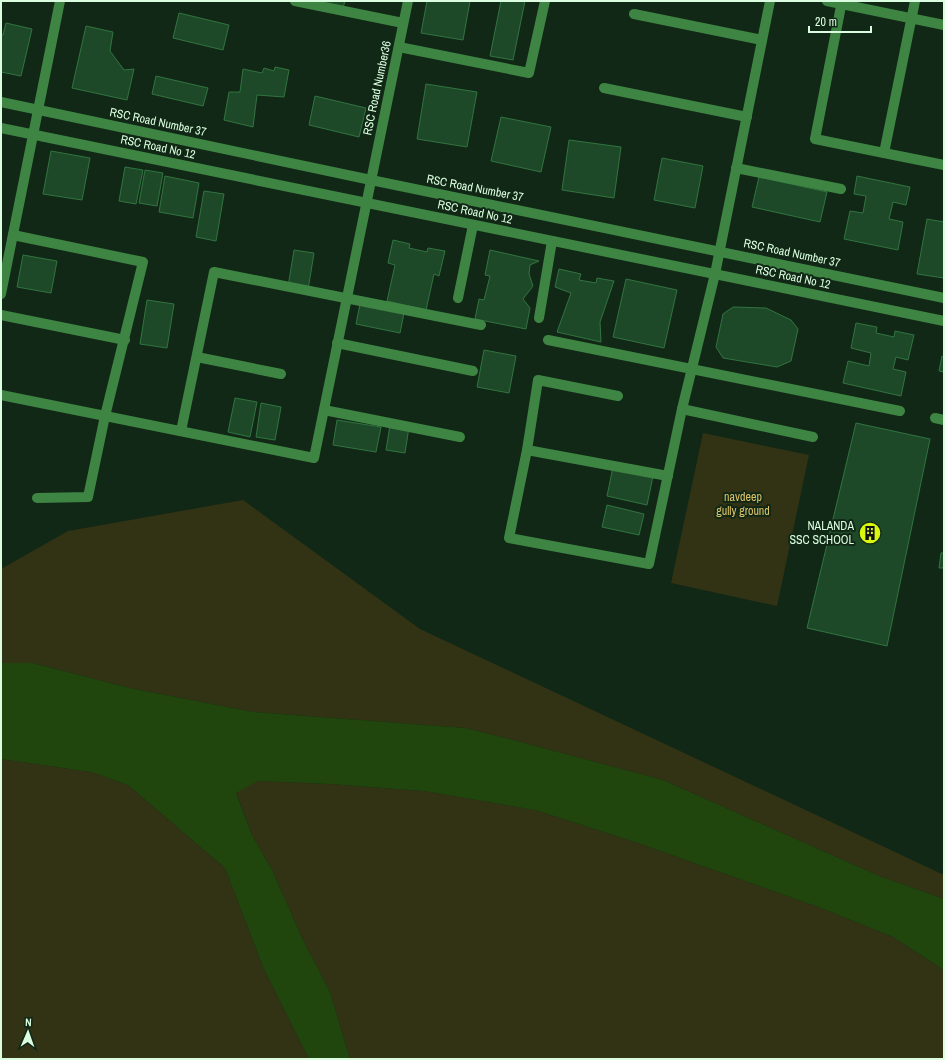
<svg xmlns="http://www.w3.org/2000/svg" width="945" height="1060" viewBox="0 0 945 1060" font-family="'Archivo Narrow',sans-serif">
<rect width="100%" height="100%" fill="#112816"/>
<g fill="#323214">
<path d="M 703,433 L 809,455 L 777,606 L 671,583 Z"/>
<path d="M 243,500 L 420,629 L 944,875 L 944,899 L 879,876 L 663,780 L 513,740 L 465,728 L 253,712 L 134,689 L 32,663 L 1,663 L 1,569 L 68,531 Z"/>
<path d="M 1,759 L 91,772 L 128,785 L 225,868 L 263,967 L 309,1059 L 1,1059 Z"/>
<path d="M 257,781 L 330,784 L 424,791 L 535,810 L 638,843 L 821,908 L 893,937 L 944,970 L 944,1059 L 350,1059 L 330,992 L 303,940 L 272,870 L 252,835 L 236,792 Z"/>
</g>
<path fill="#20460d" d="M 1,663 L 32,663 L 134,689 L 253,712 L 465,728 L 513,740 L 663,780 L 879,876 L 944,899 L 944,970 L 893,937 L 821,908 L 638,843 L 535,810 L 424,791 L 330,784 L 258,781 L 236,793 L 252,835 L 272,870 L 303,940 L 330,992 L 350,1059 L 309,1059 L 263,967 L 225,868 L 128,785 L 91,772 L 1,759 Z"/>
<g fill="#1e4928" stroke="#317440">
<path d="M 324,1 L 345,1 L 343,8 L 324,3 Z"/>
<path d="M 427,1 L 470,1 L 463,40 L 421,33 Z"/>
<path d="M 501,1 L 525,1 L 513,60 L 490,56 Z"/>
<path d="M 179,13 L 229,25 L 223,50 L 173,38 Z"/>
<path d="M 6,23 L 32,29 L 21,76 L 1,72 L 1,34 L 3,35 Z"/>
<path d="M 86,26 L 113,32 L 110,51 L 124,70 L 134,69 L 127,100 L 72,88 Z"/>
<path d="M 275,67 L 289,70 L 284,97 L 257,95 L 253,127 L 224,120 L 229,92 L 240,92 L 243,69 L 262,73 L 264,68 L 274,71 Z"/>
<path d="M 156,76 L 208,88 L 203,106 L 152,94 Z"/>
<path d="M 426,84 L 477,92 L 467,147 L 417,139 Z"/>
<path d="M 315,96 L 366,108 L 359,137 L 309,125 Z"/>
<path d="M 501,117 L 551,127 L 541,172 L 491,161 Z"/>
<path d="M 569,140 L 621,147 L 614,198 L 562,190 Z"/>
<path d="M 51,151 L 90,158 L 82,200 L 43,194 Z"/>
<path d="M 662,158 L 703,166 L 695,208 L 654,200 Z"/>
<path d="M 125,167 L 143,170 L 136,204 L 119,201 Z"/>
<path d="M 145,170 L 163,173 L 157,206 L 139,203 Z"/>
<path d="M 165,176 L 199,183 L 193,218 L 159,212 Z"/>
<path d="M 857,176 L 910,187 L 906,205 L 893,202 L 889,219 L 903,222 L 898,250 L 844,239 L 850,211 L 863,213 L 866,196 L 854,194 Z"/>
<path d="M 759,177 L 827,192 L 820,222 L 752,207 Z"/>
<path d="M 204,191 L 224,194 L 216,241 L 196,237 Z"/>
<path d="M 927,219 L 944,222 L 944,278 L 917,274 Z"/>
<path d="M 393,240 L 410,244 L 409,248 L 427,252 L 428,248 L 445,251 L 439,276 L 434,274 L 426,310 L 387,301 L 395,265 L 388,263 Z"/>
<path d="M 294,250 L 314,253 L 308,290 L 288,287 Z"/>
<path d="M 490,250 L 539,261 L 530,265 L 529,274 L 533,286 L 523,299 L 530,308 L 526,329 L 475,319 L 479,299 L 484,300 L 490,276 L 485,275 Z"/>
<path d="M 23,255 L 57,261 L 51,293 L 17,287 Z"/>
<path d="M 559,269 L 581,274 L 579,280 L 596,283 L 597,278 L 614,281 L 600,322 L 601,342 L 557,332 L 571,293 L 555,287 Z"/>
<path d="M 626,279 L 677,290 L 664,348 L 613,337 Z"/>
<path d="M 147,300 L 174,304 L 167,348 L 140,344 Z"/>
<path d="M 360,304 L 404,313 L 400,333 L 356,324 Z"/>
<path d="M 733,307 L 766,308 L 791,320 L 798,329 L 791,361 L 777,367 L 723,358 L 716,347 L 723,314 Z"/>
<path d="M 856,323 L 877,327 L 876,333 L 894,337 L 895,331 L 914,335 L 908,360 L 896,357 L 893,369 L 906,372 L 901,396 L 843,383 L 848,361 L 869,366 L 871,353 L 851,348 Z"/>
<path d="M 484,350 L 516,356 L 509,393 L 477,387 Z"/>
<path d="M 942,356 L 944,357 L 944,372 L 939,371 Z"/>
<path d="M 235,398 L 257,402 L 250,437 L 228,432 Z"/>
<path d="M 261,403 L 281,407 L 275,440 L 256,437 Z"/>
<path d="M 337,420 L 381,427 L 376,452 L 333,445 Z"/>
<path d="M 856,423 L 930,439 L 887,646 L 807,628 Z"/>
<path d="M 390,425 L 409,427 L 405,453 L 386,450 Z"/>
<path d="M 613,467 L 653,476 L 647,505 L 607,496 Z"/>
<path d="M 607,505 L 644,514 L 639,535 L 602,527 Z"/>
<path d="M 941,553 L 944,553 L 944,568 L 939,568 Z"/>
</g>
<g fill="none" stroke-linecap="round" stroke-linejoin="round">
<g stroke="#3e8543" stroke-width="10">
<path d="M 295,1 L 403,23"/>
<path d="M 827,1 L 944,25"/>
<path d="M 842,1 L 815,139 L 884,153"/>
<path d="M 915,1 L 884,153 L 944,165"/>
<path d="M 634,14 L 762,40"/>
<path d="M 399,47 L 529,73 L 545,1"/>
<path d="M 604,88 L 747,117"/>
<path d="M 1,102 L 371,180 L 944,298"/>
<path d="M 1,128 L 944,321"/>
<path d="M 736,168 L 841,189"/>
<path d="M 13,235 L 143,262 L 105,416 L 88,497 L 37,498"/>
<path d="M 1,294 L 60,1"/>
<path d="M 458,298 L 473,225"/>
<path d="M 1,315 L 125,340"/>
<path d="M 539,318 L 552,241"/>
<path d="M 548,340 L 900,411"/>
<path d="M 337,343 L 473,371"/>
<path d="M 197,357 L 281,374"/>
<path d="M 1,395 L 314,458 L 408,1"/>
<path d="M 618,396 L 538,380 L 527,450 L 509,538 L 649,564 L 682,409 L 715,274 L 770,1"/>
<path d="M 682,409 L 813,437"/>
<path d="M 324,410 L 460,437"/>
<path d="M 935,418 L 944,420"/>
<path d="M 181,431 L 214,272 L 481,325"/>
<path d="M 527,450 L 668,476"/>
</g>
</g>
<defs>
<g id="building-disc" transform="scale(1.15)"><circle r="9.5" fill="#d9f60e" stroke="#112816"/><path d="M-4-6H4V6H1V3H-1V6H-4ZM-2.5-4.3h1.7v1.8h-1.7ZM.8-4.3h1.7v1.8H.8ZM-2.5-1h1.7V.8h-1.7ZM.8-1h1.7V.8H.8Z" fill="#111"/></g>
</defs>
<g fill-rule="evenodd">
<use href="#building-disc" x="870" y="533"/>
</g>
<g text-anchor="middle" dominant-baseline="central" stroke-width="4" stroke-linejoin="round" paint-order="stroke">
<g font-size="12" fill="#dafedf" stroke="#112816">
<text transform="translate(377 88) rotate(-78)">RSC Road Number36</text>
<text transform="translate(158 122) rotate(12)">RSC Road Number 37</text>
<text transform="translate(158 147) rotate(12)">RSC Road No 12</text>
<text transform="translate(475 188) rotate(11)">RSC Road Number 37</text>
<text transform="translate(475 212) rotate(12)">RSC Road No 12</text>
<text transform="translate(792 253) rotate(12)">RSC Road Number 37</text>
<text transform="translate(793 277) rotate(12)">RSC Road No 12</text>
</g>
<g font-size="12" fill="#dcc267" stroke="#112816">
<text x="743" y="497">navdeep<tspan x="743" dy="14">gully ground</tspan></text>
</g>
<g font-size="12" fill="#dafedf" stroke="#112816" text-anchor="end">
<text x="854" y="526">NALANDA<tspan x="854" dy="14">SSC SCHOOL</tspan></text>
</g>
</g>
<rect width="945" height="1060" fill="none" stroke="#dafedf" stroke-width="4"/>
<g transform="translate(28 1032) rotate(2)" stroke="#112816" stroke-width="3" paint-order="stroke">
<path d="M0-3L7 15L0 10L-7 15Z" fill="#dafedf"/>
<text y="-6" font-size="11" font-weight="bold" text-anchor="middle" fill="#dafedf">N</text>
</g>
<path d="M809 26v6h62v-6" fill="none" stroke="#dafedf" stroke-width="2"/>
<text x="815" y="26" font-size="12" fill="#dafedf" stroke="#112816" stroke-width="3" paint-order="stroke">20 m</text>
</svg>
